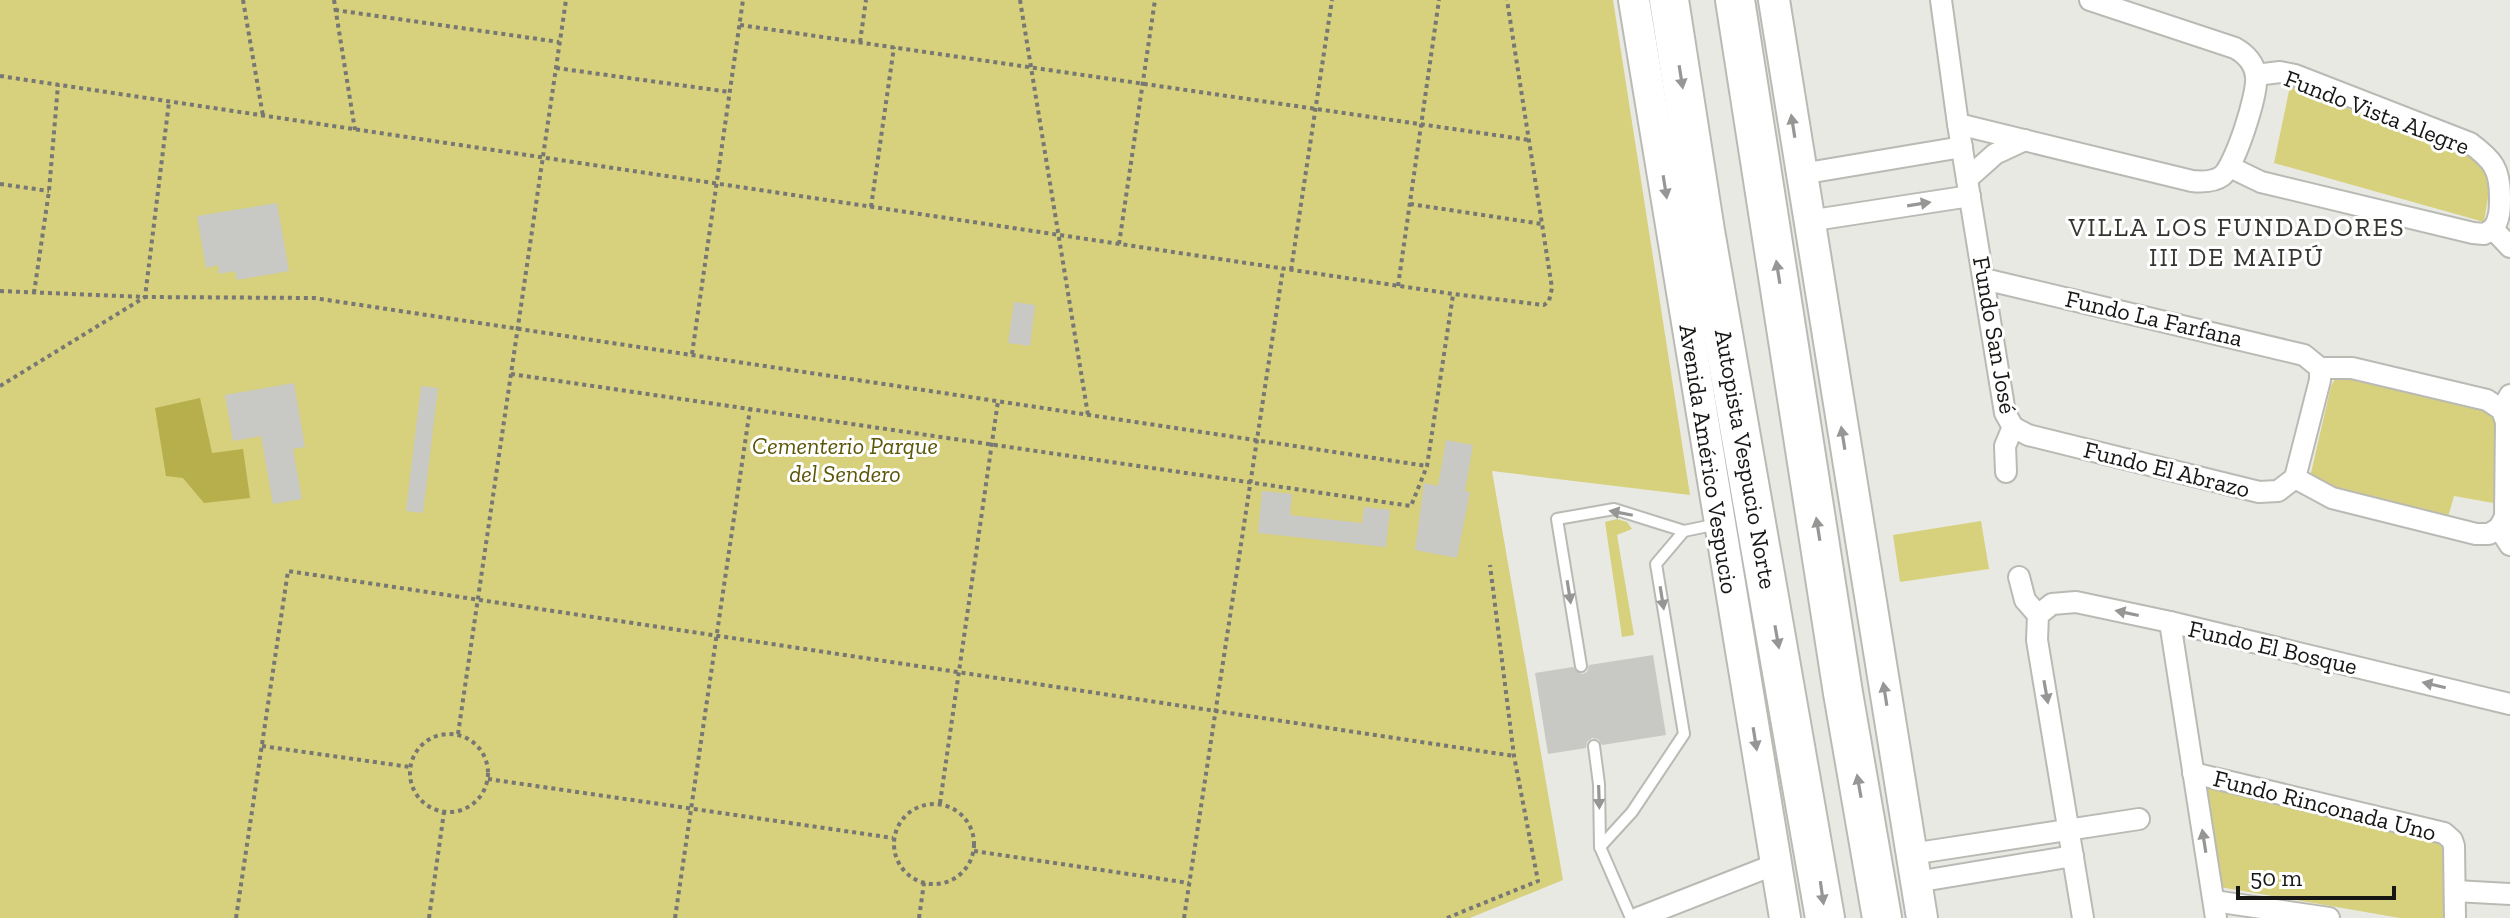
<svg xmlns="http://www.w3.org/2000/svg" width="2510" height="918" viewBox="0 0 2510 918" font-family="'Zilla Slab',serif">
<rect width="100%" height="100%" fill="#e9e9e4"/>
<g fill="#d7d07c">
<path d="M 0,0 L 1613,0 L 1690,495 L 1492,471 L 1563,880 L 1470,918 L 0,918 Z"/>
<path d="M 2290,86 L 2483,161 L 2492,173 L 2484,222 L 2274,163 Z"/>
<path d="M 2343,374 L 2496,411 L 2499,504 L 2454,496 L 2448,517 L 2331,489 L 2313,479 L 2311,473 L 2331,386 L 2336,377 Z"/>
<path d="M 1617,519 L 1627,522 L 1632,529 L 1617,535 L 1634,635 L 1622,637 L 1605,522 Z"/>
<path d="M 1981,521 L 1989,569 L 1900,582 L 1893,535 Z"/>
<path d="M 2206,785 L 2435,838 L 2446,846 L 2446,918 L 2400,918 L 2220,887 L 2204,786 Z"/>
</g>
<path fill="#b7ae4c" d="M 200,398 L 212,453 L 243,449 L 250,498 L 204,503 L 183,478 L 166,476 L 155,408 Z"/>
<g fill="#c8c8c4">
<path d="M 277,203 L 289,271 L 237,280 L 235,271 L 219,274 L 218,265 L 206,268 L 197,216 Z"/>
<path d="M 1014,302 L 1035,305 L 1030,346 L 1008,343 Z"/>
<path d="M 294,383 L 305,447 L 293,449 L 302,499 L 273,504 L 261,436 L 233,441 L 225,395 Z"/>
<path d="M 421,386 L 438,388 L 423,513 L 406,511 Z"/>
<path d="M 1446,440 L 1473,445 L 1465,491 L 1470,492 L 1457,558 L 1415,550 L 1424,483 L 1438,486 Z"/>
<path d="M 1262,491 L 1292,494 L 1290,515 L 1362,523 L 1364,507 L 1390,510 L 1386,547 L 1258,533 Z"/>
<path d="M 1653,655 L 1666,735 L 1602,745 L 1598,739 L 1592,738 L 1587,742 L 1586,748 L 1548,754 L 1535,673 L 1573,667 L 1582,674 L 1587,672 L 1589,665 Z"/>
</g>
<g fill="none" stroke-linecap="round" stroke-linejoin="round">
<g stroke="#babab5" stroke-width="14">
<g id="service">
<path d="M 1581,666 L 1557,519 L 1614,509 L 1684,531 L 1718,524"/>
<path d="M 1594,746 L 1599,784 L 1600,847 L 1631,918"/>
<path d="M 1600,847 L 1632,812 L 1684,734 L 1656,564 L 1684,531"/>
</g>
</g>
<g stroke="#babab5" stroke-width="24">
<g id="minor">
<path d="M 1941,0 L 1958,124 L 2005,413 L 2013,427 L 2028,435 L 2259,492 L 2278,491 L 2295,478 L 2320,380 L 2320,368 L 2304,355 L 1984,279"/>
<path d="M 2256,75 L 2280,72 L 2295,75 L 2470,143 C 2493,160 2500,169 2500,197 C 2500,209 2500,219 2493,229"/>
<path d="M 1958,124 L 2192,181 C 2202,182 2214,182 2222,176 C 2235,166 2258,94 2256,77 C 2255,64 2246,54 2235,48 L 2090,0"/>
<path d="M 2230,167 L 2261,182 L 2473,233 L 2484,234 L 2493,229"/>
<path d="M 1801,174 L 1962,147"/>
<path d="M 1967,179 L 1995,154 L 2025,140"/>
<path d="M 1808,221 L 1970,196"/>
<path d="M 2493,229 L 2510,247"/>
<path d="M 2320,368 L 2352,368 L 2487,400 L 2502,410"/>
<path d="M 2006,472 L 2005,446 L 2013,427"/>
<path d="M 2295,478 L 2332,498 L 2476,534 L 2489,534 L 2499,528"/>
<path d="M 2499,528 L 2505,517 L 2506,422 L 2502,410 L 2510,395"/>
<path d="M 2499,528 L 2510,545"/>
<path d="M 2019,577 L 2025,600 L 2038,615"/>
<path d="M 2170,622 L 2216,918"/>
<path d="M 2193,773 L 2444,833 L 2452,840 L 2454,846 L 2455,918"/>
<path d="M 1911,854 L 2139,819"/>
<path d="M 1916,882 L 2073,856"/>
<path d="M 2455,891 L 2510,894"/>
<path d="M 2214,901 L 2329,918"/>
<path d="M 1638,918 L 1776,864"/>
<path d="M 2083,918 L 2037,640 L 2038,615 L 2052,604 L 2076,602 L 2170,622 L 2510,704"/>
</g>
</g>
<g stroke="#babab5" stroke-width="34">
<g id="secondary">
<path d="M 1634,0 L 1785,918"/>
<path d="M 1774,0 L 1922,918"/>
</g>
</g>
<g stroke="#babab5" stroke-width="42">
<g id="motorway">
<path d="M 1669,0 L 1705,231 L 1825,918"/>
<path d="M 1735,0 L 1843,693 L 1882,918"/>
</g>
</g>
<g stroke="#777773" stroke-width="4" stroke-dasharray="4 4" stroke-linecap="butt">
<path d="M 243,0 L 263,116"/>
<path d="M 334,0 L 355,130"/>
<path d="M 1020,0 L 1088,415"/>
<path d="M 335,10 L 559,42"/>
<path d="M 740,25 L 1529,140"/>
<path d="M 860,42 L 866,0"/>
<path d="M 556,68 L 730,92"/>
<path d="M 0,76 L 1453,294 L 1544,305 L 1549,301 L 1552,288 L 1507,0"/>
<path d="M 0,184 L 49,191"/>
<path d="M 1410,204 L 1542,224"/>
<path d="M 871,207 L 894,47"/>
<path d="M 1119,244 L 1155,0"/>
<path d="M 1291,270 L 1332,0"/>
<path d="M 1398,286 L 1439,0"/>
<path d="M 0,291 L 145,297 L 314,298 L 1427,466"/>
<path d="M 34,293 L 49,191 L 58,85"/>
<path d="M 692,354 L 743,0"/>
<path d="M 511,374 L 1411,506 L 1427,466 L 1453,295"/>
<path d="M 0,386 L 145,297 L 169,102"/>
<circle cx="449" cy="773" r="39"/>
<path d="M 458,734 L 566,0"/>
<path d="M 262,746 L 410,767"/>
<path d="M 488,779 L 893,838"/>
<path d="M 940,803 L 998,401"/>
<circle cx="934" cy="844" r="40"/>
<path d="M 974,851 L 1189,883"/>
<path d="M 236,918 L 288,571 L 1514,756"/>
<path d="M 429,918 L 444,812"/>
<path d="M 675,918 L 750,409"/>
<path d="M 919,918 L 924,883"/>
<path d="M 1184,918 L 1283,269"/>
<path d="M 1447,918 L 1538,881 L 1514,756 L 1490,565"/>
</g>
<use href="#service" stroke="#fff" stroke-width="10"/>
<use href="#minor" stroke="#fff" stroke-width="20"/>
<use href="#secondary" stroke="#fff" stroke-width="30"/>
<use href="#motorway" stroke="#fff" stroke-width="38"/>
</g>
<defs><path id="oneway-solid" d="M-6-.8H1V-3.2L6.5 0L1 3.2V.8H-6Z" transform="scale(2)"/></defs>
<g fill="#969695">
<use href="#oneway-solid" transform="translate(1681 77) rotate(81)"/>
<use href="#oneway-solid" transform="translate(1793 126) rotate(-99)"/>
<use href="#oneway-solid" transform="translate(1665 187) rotate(81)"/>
<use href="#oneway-solid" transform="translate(1919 204) rotate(-9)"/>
<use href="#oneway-solid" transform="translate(1778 272) rotate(-99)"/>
<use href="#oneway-solid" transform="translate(1843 438) rotate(-99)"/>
<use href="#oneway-solid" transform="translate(1621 513) rotate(-169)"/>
<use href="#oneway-solid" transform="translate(1818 529) rotate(-99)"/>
<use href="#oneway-solid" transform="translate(1569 592) rotate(81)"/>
<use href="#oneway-solid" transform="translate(1662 598) rotate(81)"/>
<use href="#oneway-solid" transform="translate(2127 613) rotate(-168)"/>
<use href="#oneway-solid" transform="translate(1777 637) rotate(80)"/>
<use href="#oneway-solid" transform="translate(2434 685) rotate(-167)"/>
<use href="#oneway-solid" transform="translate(2046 692) rotate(80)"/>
<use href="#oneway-solid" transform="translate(1885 694) rotate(-99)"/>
<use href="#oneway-solid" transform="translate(1755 739) rotate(81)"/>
<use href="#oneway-solid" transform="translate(1859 786) rotate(-100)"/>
<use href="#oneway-solid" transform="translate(1599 797) rotate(88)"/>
<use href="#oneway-solid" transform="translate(2204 841) rotate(-99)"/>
<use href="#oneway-solid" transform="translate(1822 893) rotate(82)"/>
</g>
<g text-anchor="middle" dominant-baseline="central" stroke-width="6" stroke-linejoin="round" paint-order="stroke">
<g font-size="24" fill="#161614" stroke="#fff">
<text transform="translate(2377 112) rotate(21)">Fundo Vista Alegre</text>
<text transform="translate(2154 318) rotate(13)">Fundo La Farfana</text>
<text transform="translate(1995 335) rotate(80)">Fundo San José</text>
<text transform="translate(1709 459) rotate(81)">Avenida Américo Vespucio</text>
<text transform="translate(1746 459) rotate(80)">Autopista Vespucio Norte</text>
<text transform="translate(2167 469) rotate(14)">Fundo El Abrazo</text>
<text transform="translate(2273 647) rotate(13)">Fundo El Bosque</text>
<text transform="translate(2325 805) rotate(14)">Fundo Rinconada Uno</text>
</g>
<g font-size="24" font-style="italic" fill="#5b5507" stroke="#fff">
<text x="845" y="445">Cementerio Parque<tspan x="845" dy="28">del Sendero</tspan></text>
</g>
<g font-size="26" letter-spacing="2" fill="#343431" stroke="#fff">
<text x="2237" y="227">VILLA LOS FUNDADORES<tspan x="2237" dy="30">III DE MAIPÚ</tspan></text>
</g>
</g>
<path d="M2238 886v12h156v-12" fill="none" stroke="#161614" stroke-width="4"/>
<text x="2250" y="886" font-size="24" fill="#161614" stroke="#ffffff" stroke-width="6" paint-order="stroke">50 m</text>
</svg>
